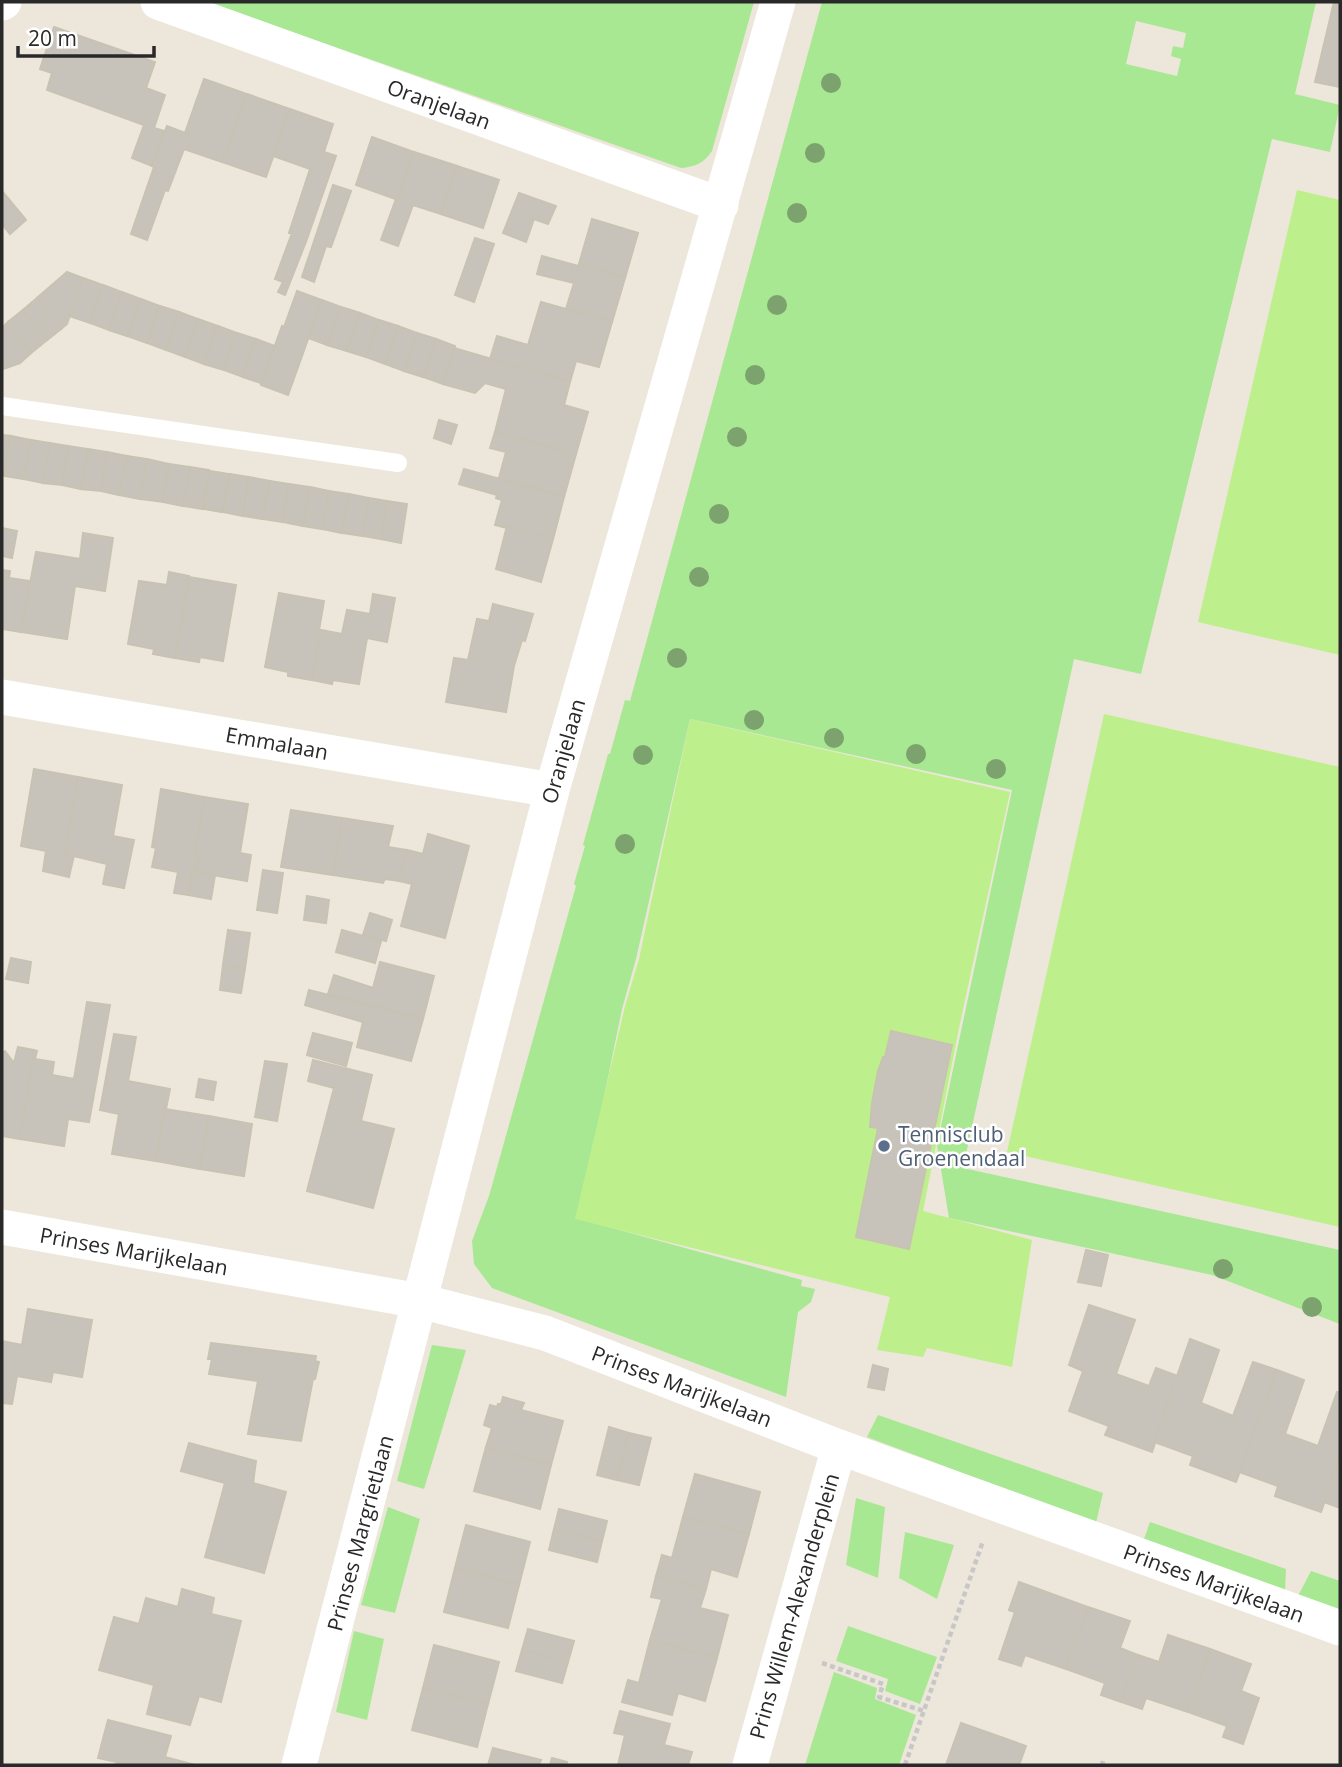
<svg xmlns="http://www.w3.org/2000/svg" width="1342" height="1767" viewBox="0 0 1342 1767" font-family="'Open Sans',sans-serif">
<rect width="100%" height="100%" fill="#ede6da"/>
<g fill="#a8e892" fill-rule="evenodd">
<path d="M 206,2 L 754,2 L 712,151 C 704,163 695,167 681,168 Z"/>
<path d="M 822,2 L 1316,2 L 1295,94 L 1340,105 L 1330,152 L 1272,139 L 1141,674 L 1074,659 L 963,1168 L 1340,1250 L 1340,1324 L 1212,1275 L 949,1218 L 937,1145 L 1012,790 L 690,719 L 636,959 L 622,1009 L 579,1219 L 802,1280 L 801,1286 L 815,1289 L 811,1302 L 798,1312 L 786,1397 L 492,1288 L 474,1264 L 472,1241 L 489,1196 L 576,886 L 574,884 L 585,846 L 583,845 L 607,758 L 608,754 L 610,754 L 625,700 L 630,701 ZM 1136,21 L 1186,33 L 1183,48 L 1173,46 L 1171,56 L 1181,59 L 1177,76 L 1126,64 Z"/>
<path d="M 432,1345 L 466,1350 L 424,1489 L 397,1481 Z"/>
<path d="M 878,1415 L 1103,1493 L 1096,1523 L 867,1437 Z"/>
<path d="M 856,1498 L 885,1507 L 878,1578 L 846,1565 Z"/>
<path d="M 388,1507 L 420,1519 L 395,1613 L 361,1605 Z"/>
<path d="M 1150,1522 L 1286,1569 L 1285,1592 L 1144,1539 Z"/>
<path d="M 905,1532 L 954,1545 L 937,1599 L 899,1578 Z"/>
<path d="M 1311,1571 L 1340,1581 L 1340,1612 L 1298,1596 Z"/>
<path d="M 848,1626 L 937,1657 L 920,1704 L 885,1691 L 888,1679 L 836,1661 Z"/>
<path d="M 354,1631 L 384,1639 L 367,1720 L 336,1712 Z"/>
<path d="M 834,1672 L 877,1688 L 875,1699 L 916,1715 L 899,1765 L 805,1765 Z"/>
</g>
<g fill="#bdf08c">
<path d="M 1297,190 L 1340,200 L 1340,655 L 1198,622 Z"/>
<path d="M 1104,714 L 1340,767 L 1340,1227 L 1007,1152 Z"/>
<path d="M 690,719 L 1010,792 L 959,1028 L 923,1211 L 1032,1240 L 1012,1367 L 927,1348 L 923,1357 L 877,1350 L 890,1297 L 575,1219 L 625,1006 L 639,959 Z"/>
</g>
<g fill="#c8c3ba" stroke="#c8c2b3" stroke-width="2">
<path d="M 1334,2 L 1340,2 L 1340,87 L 1315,82 Z"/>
<path d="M 54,27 L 155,62 L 146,88 L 165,95 L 154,128 L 164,131 L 152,166 L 132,158 L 144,125 L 47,90 L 52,73 L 40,69 Z"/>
<path d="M 204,79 L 247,94 L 222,162 L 184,149 L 168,191 L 165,190 L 147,240 L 131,234 L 154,167 L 152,166 L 164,131 L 165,131 L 167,126 L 185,133 Z"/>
<path d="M 247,94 L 290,109 L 266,177 L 222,162 Z"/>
<path d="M 290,109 L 333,124 L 324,152 L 336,156 L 307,239 L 285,295 L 278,292 L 283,282 L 275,279 L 292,233 L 289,233 L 310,169 L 273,156 Z"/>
<path d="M 372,137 L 414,152 L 398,200 L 356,185 Z"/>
<path d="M 414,152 L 457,166 L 441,214 L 413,205 L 398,246 L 381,240 L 396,199 L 398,200 Z"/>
<path d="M 457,166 L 499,180 L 483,228 L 441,214 Z"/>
<path d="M 333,185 L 351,191 L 331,247 L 326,246 L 314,282 L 302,277 Z"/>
<path d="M 2,191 L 26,220 L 10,234 L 2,224 Z"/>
<path d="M 519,193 L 556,206 L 548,224 L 534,219 L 526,242 L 503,233 Z"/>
<path d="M 592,219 L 638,233 L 625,278 L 579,264 Z"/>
<path d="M 475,238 L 494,244 L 474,302 L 455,295 Z"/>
<path d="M 542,256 L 578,266 L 579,264 L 625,278 L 612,322 L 566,309 L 574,283 L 537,274 Z"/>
<path d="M 67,272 L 83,278 L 67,324 L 61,329 L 37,298 Z"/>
<path d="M 83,278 L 103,285 L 90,323 L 69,316 Z"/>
<path d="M 103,285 L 122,292 L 109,330 L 90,323 Z"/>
<path d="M 297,291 L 322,300 L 288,395 L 261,385 L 282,326 L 284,327 Z"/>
<path d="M 122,292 L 141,299 L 127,336 L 109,330 Z"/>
<path d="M 37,298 L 61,329 L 47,340 L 23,310 Z"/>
<path d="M 141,299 L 160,306 L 147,343 L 127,336 Z"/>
<path d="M 322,300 L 341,307 L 327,345 L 308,338 Z"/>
<path d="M 541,302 L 612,322 L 599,367 L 576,361 L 570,382 L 490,359 L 497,336 L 528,345 Z"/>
<path d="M 160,306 L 179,312 L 166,350 L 147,343 Z"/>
<path d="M 341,307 L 360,313 L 347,351 L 327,345 Z"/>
<path d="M 23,310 L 47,340 L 31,353 L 8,322 Z"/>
<path d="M 179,312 L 198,319 L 185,357 L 166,350 Z"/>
<path d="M 360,313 L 379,320 L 366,357 L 347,351 Z"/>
<path d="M 198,319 L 218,326 L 204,364 L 185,357 Z"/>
<path d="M 379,320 L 398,326 L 385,364 L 366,357 Z"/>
<path d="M 8,322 L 31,353 L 20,363 L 3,369 L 2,328 Z"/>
<path d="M 218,326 L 237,333 L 224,370 L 204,364 Z"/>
<path d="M 398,326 L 417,333 L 404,371 L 385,364 Z"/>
<path d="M 237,333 L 256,339 L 243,377 L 224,370 Z"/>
<path d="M 417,333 L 436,339 L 423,377 L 404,371 Z"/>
<path d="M 256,339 L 275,346 L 261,385 L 261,383 L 243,377 Z"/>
<path d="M 436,339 L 455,346 L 443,384 L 423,377 Z"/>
<path d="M 454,348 L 570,382 L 564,405 L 588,412 L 576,454 L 495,432 L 506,389 L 485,383 L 475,393 L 443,384 Z"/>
<path d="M 439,420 L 457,425 L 451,444 L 434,438 Z"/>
<path d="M 495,432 L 576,454 L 564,497 L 499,478 L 506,452 L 490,448 Z"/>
<path d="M 2,435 L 11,436 L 4,476 L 2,476 Z"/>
<path d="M 11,436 L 31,440 L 24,479 L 4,476 Z"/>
<path d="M 31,440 L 50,443 L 43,483 L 24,479 Z"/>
<path d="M 50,443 L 68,446 L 62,485 L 43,483 Z"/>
<path d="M 68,446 L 88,449 L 81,489 L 62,485 Z"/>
<path d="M 88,449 L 107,452 L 101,491 L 81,489 Z"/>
<path d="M 107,452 L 127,456 L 119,495 L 101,491 Z"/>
<path d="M 127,456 L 147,459 L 140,499 L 119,495 Z"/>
<path d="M 147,459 L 169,464 L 163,502 L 140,499 Z"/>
<path d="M 169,464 L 190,467 L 183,506 L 163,502 Z"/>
<path d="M 190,467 L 209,470 L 203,509 L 183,506 Z"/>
<path d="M 464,469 L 564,497 L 553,539 L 495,525 L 502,500 L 496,498 L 497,495 L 459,484 Z"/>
<path d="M 210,471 L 229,474 L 222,512 L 204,509 Z"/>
<path d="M 230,474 L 249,477 L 243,516 L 223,512 Z"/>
<path d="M 249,477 L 270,481 L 263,519 L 243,516 Z"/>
<path d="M 270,481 L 289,484 L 283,522 L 263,519 Z"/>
<path d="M 289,484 L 310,487 L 303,526 L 283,522 Z"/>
<path d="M 310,487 L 329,491 L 322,529 L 303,526 Z"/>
<path d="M 329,491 L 349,494 L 342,533 L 322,529 Z"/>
<path d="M 349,494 L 369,498 L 363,536 L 342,533 Z"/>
<path d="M 369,498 L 387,501 L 381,539 L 363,536 Z"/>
<path d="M 387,501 L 407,504 L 401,543 L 381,539 Z"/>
<path d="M 507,526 L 553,539 L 541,582 L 496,569 Z"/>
<path d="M 2,528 L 17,531 L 12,558 L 2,556 Z"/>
<path d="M 83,533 L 113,538 L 105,591 L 75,586 L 67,639 L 21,632 L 36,552 L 80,559 Z"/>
<path d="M 2,570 L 10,571 L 9,578 L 30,581 L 21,632 L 2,629 Z"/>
<path d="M 169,572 L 189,576 L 175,658 L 153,654 L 154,649 L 128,644 L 139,581 L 167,585 Z"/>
<path d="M 189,577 L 236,585 L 223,661 L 200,657 L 199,662 L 175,658 Z"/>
<path d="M 279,593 L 324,601 L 319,630 L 321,630 L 312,680 L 288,676 L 288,672 L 265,667 Z"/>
<path d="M 373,594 L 395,598 L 387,642 L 367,638 L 359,684 L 333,680 L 332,684 L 312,680 L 321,630 L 342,634 L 347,610 L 370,614 Z"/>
<path d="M 493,604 L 533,614 L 525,641 L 522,640 L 514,666 L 506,712 L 446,702 L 454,658 L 468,660 L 477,619 L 489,621 Z"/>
<path d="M 34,769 L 78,777 L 65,854 L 74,855 L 69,877 L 43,871 L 46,851 L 21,846 Z"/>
<path d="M 78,777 L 122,785 L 113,836 L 134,840 L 124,888 L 103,884 L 107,864 L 65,854 Z"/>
<path d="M 161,789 L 204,797 L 195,855 L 199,855 L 196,872 L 193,871 L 188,895 L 174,893 L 178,872 L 152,867 L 156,848 L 152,847 Z"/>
<path d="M 204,797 L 248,804 L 240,853 L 251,855 L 247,881 L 196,872 L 199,855 L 195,855 Z"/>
<path d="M 291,810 L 342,818 L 333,875 L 281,867 Z"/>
<path d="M 342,818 L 393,826 L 388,847 L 407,850 L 399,881 L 385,879 L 383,883 L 333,875 Z"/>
<path d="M 428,834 L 469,846 L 445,938 L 401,926 L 412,884 L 399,881 L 407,850 L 423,854 Z"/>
<path d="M 263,870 L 283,873 L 277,913 L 257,910 Z"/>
<path d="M 193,871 L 215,875 L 211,899 L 188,895 Z"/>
<path d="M 307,896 L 329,900 L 326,923 L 304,920 Z"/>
<path d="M 370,913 L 392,920 L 386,941 L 363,935 Z"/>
<path d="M 228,930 L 250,933 L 245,968 L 223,965 Z"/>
<path d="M 342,930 L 381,941 L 375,963 L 336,952 Z"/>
<path d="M 11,958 L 31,962 L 28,983 L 6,979 Z"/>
<path d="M 380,962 L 434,976 L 423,1019 L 328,994 L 334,975 L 373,988 Z"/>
<path d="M 223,965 L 245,968 L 241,993 L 220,990 Z"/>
<path d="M 309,990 L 423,1019 L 411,1061 L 357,1047 L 363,1022 L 305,1005 Z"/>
<path d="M 87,1002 L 110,1005 L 89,1122 L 68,1119 L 64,1146 L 20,1139 L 34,1050 L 37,1051 L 35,1059 L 54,1062 L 52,1075 L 74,1079 Z"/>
<path d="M 891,1031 L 952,1045 L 909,1249 L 856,1237 L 878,1128 L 870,1127 L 872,1103 L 878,1071 L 883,1057 L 885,1057 Z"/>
<path d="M 313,1033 L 352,1043 L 346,1066 L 307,1055 Z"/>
<path d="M 114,1034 L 136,1037 L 128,1081 L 170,1089 L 166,1109 L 165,1109 L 156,1161 L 112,1154 L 119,1114 L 100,1110 Z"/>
<path d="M 18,1047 L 34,1050 L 20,1139 L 2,1136 L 2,1053 L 5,1051 L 14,1063 Z"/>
<path d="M 313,1060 L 372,1075 L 361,1121 L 394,1129 L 373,1208 L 307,1191 L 334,1088 L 308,1081 Z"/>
<path d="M 265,1061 L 287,1064 L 277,1121 L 255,1117 Z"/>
<path d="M 199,1079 L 216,1082 L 213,1100 L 196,1097 Z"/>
<path d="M 165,1109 L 209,1116 L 200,1169 L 156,1161 Z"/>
<path d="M 209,1116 L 252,1124 L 244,1176 L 200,1169 Z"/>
<path d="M 1086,1250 L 1108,1255 L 1101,1286 L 1078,1282 Z"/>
<path d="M 1089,1305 L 1135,1320 L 1116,1374 L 1149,1386 L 1156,1368 L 1178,1376 L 1152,1452 L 1105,1435 L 1109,1426 L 1069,1411 L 1083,1371 L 1069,1365 Z"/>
<path d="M 28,1309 L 92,1320 L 82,1377 L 53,1372 L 51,1382 L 17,1376 L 12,1404 L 2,1403 L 2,1341 L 22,1345 Z"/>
<path d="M 1190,1339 L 1219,1350 L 1201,1403 L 1233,1416 L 1253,1362 L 1277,1370 L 1236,1482 L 1190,1465 L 1193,1456 L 1154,1442 Z"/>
<path d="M 211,1343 L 316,1356 L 315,1361 L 319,1362 L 315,1379 L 313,1379 L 301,1441 L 248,1434 L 258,1381 L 209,1374 L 212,1359 L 208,1359 Z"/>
<path d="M 873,1365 L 888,1369 L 884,1390 L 868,1387 Z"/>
<path d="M 1277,1370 L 1304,1380 L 1285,1434 L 1318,1446 L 1337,1392 L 1340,1393 L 1340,1457 L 1321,1512 L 1275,1496 L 1278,1486 L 1239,1472 Z"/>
<path d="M 503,1397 L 524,1403 L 521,1410 L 563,1421 L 551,1465 L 486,1447 L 492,1428 L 484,1425 L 490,1405 L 497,1407 L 498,1404 L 501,1404 Z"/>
<path d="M 609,1427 L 629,1433 L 617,1480 L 597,1475 Z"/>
<path d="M 629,1433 L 651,1438 L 639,1485 L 617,1480 Z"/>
<path d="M 189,1443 L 256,1461 L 253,1483 L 286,1492 L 264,1573 L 205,1557 L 225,1483 L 181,1471 Z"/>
<path d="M 486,1447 L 551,1465 L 540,1509 L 474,1491 Z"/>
<path d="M 1340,1457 L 1340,1508 L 1324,1502 Z"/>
<path d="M 695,1474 L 760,1492 L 749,1534 L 683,1517 Z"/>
<path d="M 559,1509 L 607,1521 L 602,1541 L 554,1529 Z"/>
<path d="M 683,1517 L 749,1534 L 737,1577 L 711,1569 L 706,1589 L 656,1576 L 662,1555 L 672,1558 Z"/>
<path d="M 466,1525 L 530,1542 L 519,1585 L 455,1568 Z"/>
<path d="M 554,1529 L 602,1541 L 597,1562 L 549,1550 Z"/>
<path d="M 455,1568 L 519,1585 L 508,1628 L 444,1612 Z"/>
<path d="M 656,1576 L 706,1589 L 700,1608 L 728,1615 L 717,1658 L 650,1640 L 662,1599 L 651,1597 Z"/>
<path d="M 1019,1582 L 1088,1607 L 1066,1669 L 1025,1655 L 1021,1666 L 999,1659 L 1015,1612 L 1009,1610 Z"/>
<path d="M 182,1589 L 214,1598 L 211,1614 L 241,1621 L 221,1702 L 199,1696 L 190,1725 L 147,1714 L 154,1685 L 99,1670 L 114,1617 L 139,1624 L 146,1598 L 178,1607 Z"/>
<path d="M 1088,1607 L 1130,1621 L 1120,1648 L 1138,1655 L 1121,1702 L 1101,1695 L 1105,1683 L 1066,1669 Z"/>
<path d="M 528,1629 L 574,1641 L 568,1662 L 522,1650 Z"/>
<path d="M 1168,1635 L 1210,1649 L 1188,1712 L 1146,1698 L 1142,1709 L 1121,1702 L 1138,1655 L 1159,1662 Z"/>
<path d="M 650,1640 L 717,1658 L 705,1701 L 678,1693 L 672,1715 L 622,1702 L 628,1680 L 639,1683 Z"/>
<path d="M 434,1645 L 499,1662 L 488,1704 L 423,1688 Z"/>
<path d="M 1210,1649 L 1251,1664 L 1241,1691 L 1259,1698 L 1243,1744 L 1223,1737 L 1227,1726 L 1188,1712 Z"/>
<path d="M 522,1650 L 568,1662 L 562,1683 L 516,1671 Z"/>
<path d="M 423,1688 L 488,1704 L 477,1747 L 412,1730 Z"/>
<path d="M 620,1711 L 670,1724 L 664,1745 L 692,1752 L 688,1765 L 618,1765 L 625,1735 L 614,1733 Z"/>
<path d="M 108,1720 L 171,1736 L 165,1757 L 195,1765 L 116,1765 L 117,1762 L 98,1758 Z"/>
<path d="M 961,1723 L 1026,1746 L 1019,1765 L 946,1765 Z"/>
<path d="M 493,1748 L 541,1760 L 539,1765 L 488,1765 Z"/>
<path d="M 552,1758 L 567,1762 L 566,1765 L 550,1765 Z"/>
</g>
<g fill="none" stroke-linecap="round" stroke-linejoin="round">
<g stroke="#c7c7c7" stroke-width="4.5" stroke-dasharray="5 3.5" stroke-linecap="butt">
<path d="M 822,1663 L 883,1684 L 879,1697 L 924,1711"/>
<path d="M 905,1765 L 983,1541"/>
<path d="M 1102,1765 L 1103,1761"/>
</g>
<path stroke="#fff" stroke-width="18" d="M 2,406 L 398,463"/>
<g stroke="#fff" stroke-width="35">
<path d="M 158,2 L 721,205"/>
<path d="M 2,3 L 4,2"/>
<path d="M 2,697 L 552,790"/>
<path d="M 2,1227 L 420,1301 L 545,1333 L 839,1447 L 1340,1628"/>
<path d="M 299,1765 L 552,790 L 778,2"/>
<path d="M 750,1765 L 839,1447"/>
</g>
</g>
<g fill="#7ca26d">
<circle cx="831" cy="83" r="10"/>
<circle cx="815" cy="153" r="10"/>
<circle cx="797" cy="213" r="10"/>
<circle cx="777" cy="305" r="10"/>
<circle cx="755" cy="375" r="10"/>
<circle cx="737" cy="437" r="10"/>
<circle cx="719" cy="514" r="10"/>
<circle cx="699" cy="577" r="10"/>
<circle cx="677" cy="658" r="10"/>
<circle cx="754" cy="720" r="10"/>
<circle cx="834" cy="738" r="10"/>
<circle cx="916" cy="754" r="10"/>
<circle cx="643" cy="755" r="10"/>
<circle cx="996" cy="769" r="10"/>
<circle cx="625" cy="844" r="10"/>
<circle cx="1223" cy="1269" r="10"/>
<circle cx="1312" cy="1307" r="10"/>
</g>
<circle fill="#5c6f8a" stroke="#fff" stroke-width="2.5" cx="884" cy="1146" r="7"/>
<g text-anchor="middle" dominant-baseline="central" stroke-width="5" stroke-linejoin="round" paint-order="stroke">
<g font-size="21" fill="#292929" stroke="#fff">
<text transform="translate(439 104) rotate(20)">Oranjelaan</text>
<text transform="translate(277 743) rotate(10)">Emmalaan</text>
<text transform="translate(563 751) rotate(-74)">Oranjelaan</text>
<text transform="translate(134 1251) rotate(10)">Prinses Marijkelaan</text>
<text transform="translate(682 1386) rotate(21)">Prinses Marijkelaan</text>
<text transform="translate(360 1533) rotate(-75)">Prinses Margrietlaan</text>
<text transform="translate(1214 1583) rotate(20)">Prinses Marijkelaan</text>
<text transform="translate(794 1606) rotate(-74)">Prins Willem-Alexanderplein</text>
</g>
<g font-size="21" fill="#4e5e75" stroke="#fff" text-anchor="start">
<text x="898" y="1134">Tennisclub<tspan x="898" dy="24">Groenendaal</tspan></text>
</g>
</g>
<rect width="1342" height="1767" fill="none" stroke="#292929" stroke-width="7"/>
<path d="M18 46v10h136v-10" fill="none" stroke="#292929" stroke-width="3.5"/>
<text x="28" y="46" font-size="21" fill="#292929" stroke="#ffffff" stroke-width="5" paint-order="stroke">20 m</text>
</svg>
